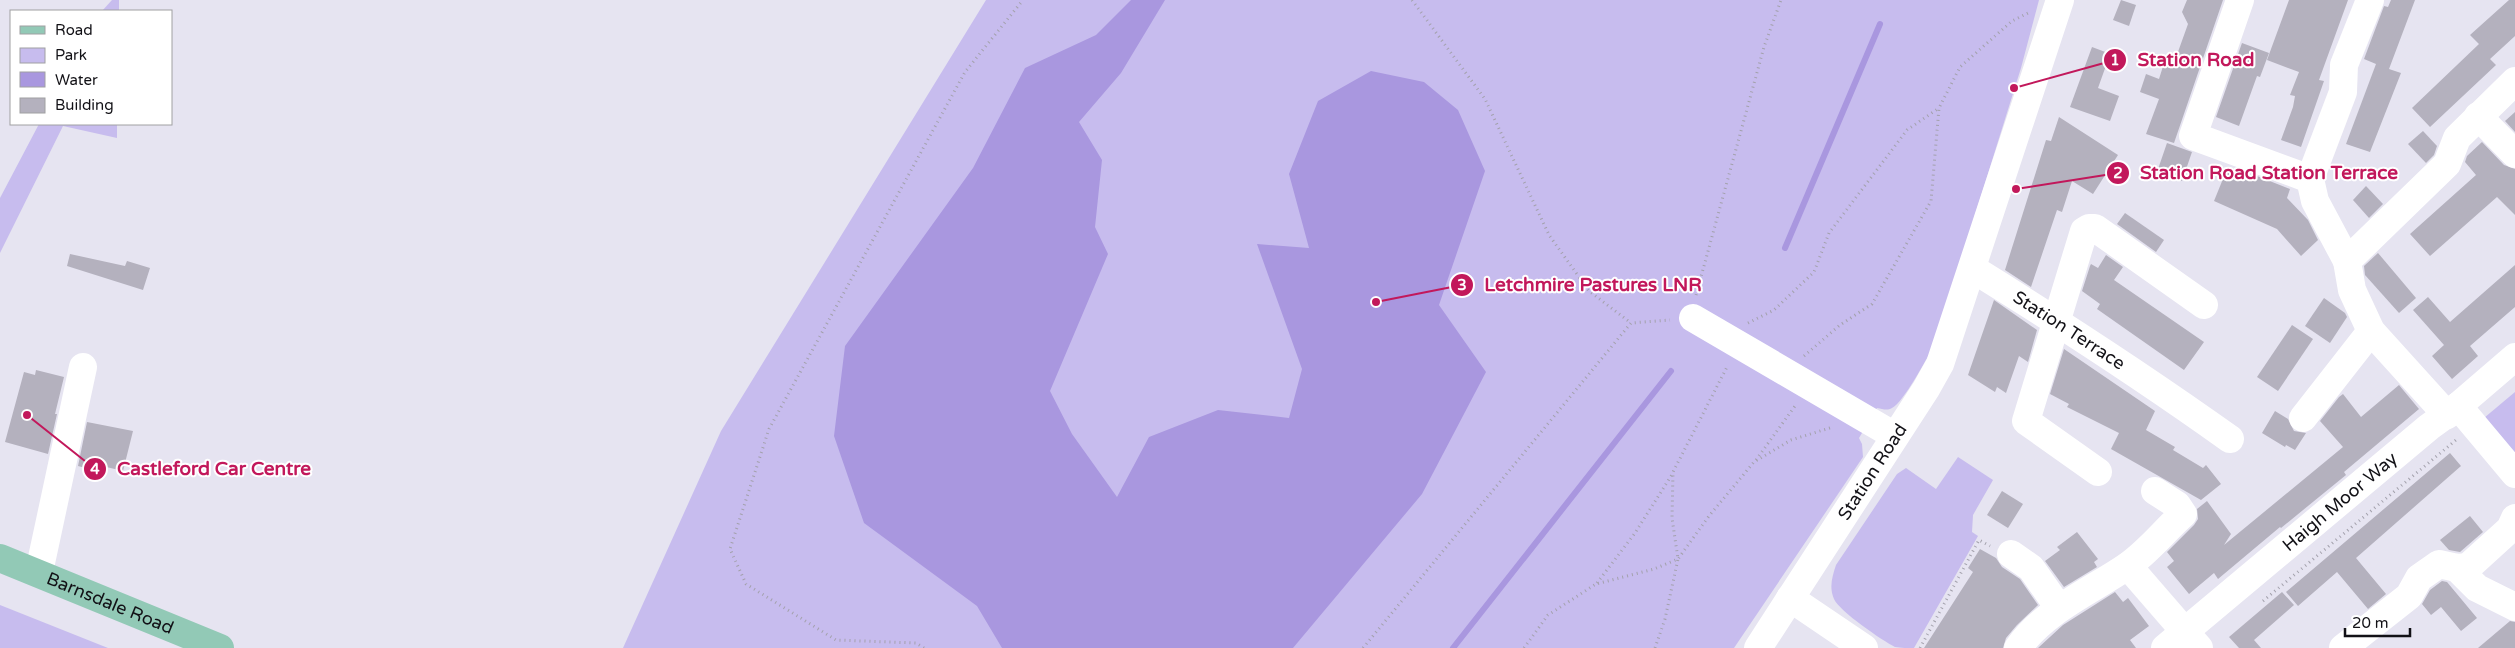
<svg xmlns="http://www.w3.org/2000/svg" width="2515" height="648" viewBox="0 0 2515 648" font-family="'Varela Round',sans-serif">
<rect width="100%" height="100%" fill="#e6e4f1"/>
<g fill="#c7bcee">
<path d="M 112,0 L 119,0 L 119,11 L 102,11 Z"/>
<path d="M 986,0 L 2039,0 L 2021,68 L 1934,346 C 1926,359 1904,402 1892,408 C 1887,411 1883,409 1877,408 L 1859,438 L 1862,444 L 1863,457 L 1734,648 L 623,648 L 721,431 Z"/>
<path d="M 39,124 L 117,124 L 117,138 L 63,126 L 0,253 L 0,198 Z"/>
<path d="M 2515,392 L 2515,453 L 2484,418 Z"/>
<path d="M 1958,457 L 1993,480 L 1973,515 L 1972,532 L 1978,536 L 1914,648 C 1909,648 1900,648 1895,647 C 1883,641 1839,611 1834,599 C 1829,588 1832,577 1836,565 L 1897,474 L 1906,468 L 1936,489 Z"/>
<path d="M 0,605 L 108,648 L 0,648 Z"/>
</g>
<path fill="#a997df" d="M 1131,0 L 1165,0 L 1121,73 L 1079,122 L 1102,160 L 1095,227 L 1108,254 L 1050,391 L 1072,434 L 1117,497 L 1149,437 L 1218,410 L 1289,418 L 1302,369 L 1257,244 L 1309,248 L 1289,174 L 1318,101 L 1371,71 L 1424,82 L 1458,110 L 1485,171 L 1439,305 L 1486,372 L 1422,494 L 1293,648 L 1002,648 L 977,606 L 864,523 L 834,436 L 845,346 L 973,168 L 1025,68 L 1096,35 Z"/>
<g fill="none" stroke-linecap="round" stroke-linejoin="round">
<g stroke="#a997df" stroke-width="6">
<path d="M 1785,248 L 1880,24"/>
<path d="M 1453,648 L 1671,371"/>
</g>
</g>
<g fill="#b4b1be">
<path d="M 2121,0 L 2136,5 L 2129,26 L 2113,20 Z"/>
<path d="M 2187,0 L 2223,0 L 2174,143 L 2146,134 L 2159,99 L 2140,92 L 2146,74 L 2159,79 L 2165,60 L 2174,63 L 2188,24 L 2182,12 Z"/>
<path d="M 2289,0 L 2348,0 L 2319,80 L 2324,81 L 2301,147 L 2281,140 L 2293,107 L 2295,96 L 2290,95 L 2299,72 L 2267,60 Z"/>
<path d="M 2391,0 L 2415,0 L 2389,69 L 2401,73 L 2370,152 L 2346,144 L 2376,64 L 2364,59 L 2384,6 L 2388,7 Z"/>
<path d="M 2509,0 L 2515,0 L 2515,36 L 2490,59 L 2496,65 L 2430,127 L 2412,108 L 2479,44 L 2470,35 Z"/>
<path d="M 2242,43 L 2269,53 L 2260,77 L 2257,76 L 2239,126 L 2216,117 Z"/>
<path d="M 2092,47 L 2108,53 L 2108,60 L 2098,88 L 2119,96 L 2110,121 L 2070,107 Z"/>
<path d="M 2515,112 L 2515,132 L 2505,121 Z"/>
<path d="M 2059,117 L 2118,155 L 2093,194 L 2072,181 L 2062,212 L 2057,210 L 2031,287 L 2005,270 L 2046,140 L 2051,141 Z"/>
<path d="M 2423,131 L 2437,146 L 2434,155 L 2426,163 L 2408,144 Z"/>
<path d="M 2482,142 L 2504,165 L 2515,169 L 2515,215 L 2497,197 L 2430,256 L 2410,234 L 2476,175 L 2465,162 L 2467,156 Z"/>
<path d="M 2167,143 L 2192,152 L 2182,181 L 2157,172 Z"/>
<path d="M 2227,169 L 2256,180 L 2257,176 L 2290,189 L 2287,198 L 2308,220 L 2318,240 L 2301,256 L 2277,229 L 2214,201 Z"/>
<path d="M 2366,186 L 2383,204 L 2369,218 L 2353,200 Z"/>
<path d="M 2125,213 L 2164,240 L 2156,252 L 2117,224 Z"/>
<path d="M 2378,253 L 2416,298 L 2399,313 L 2365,275 L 2364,266 Z"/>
<path d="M 70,254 L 125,266 L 127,261 L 150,268 L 143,290 L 67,266 Z"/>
<path d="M 2106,255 L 2123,267 L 2114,280 L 2204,342 L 2184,370 L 2097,309 L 2100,304 L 2082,291 L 2090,266 L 2091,264 L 2098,268 Z"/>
<path d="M 2515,265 L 2515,307 L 2470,346 L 2478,356 L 2452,379 L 2432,356 L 2444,345 L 2413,310 L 2428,297 L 2450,322 Z"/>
<path d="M 2324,298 L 2345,313 L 2347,317 L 2330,343 L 2305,326 Z"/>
<path d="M 1994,300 L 2037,330 L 2028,362 L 2019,356 L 2006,393 L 1997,387 L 1995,392 L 1968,375 Z"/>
<path d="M 2292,325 L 2313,339 L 2278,391 L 2257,377 Z"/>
<path d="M 2064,349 L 2155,411 L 2146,430 L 2175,447 L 2173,450 L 2203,468 L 2206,465 L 2221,484 L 2201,500 L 2111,449 L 2119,433 L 2067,407 L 2069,404 L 2050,394 Z"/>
<path d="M 36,370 L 64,377 L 55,414 L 57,414 L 48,454 L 5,442 L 24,372 L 35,375 Z"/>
<path d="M 2399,385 L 2419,409 L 2344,472 L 2346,475 L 2281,528 L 2280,527 L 2218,579 L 2214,573 L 2189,594 L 2167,567 L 2174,561 L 2167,552 L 2194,525 L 2198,519 L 2197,509 L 2207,501 L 2231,534 L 2224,545 L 2343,447 L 2320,421 L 2339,397 L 2343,394 L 2361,417 Z"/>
<path d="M 2275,411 L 2288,419 L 2294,431 L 2306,433 L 2295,450 L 2286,445 L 2285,447 L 2262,433 Z"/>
<path d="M 87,422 L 133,431 L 123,471 L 98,465 L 97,471 L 78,466 Z"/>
<path d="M 2450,453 L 2461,466 L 2356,558 L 2386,594 L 2368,609 L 2337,572 L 2298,606 L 2286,592 Z"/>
<path d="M 2002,491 L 2023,504 L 2008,528 L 1987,515 Z"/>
<path d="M 2470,516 L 2483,532 L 2460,552 L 2449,550 L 2440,540 Z"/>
<path d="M 2077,532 L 2098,559 L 2094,562 L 2097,567 L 2064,587 L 2045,561 L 2060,550 L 2057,547 Z"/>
<path d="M 1980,549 L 1996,558 L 2002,567 L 2020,579 L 2038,605 L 2017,625 L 2006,638 L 2003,648 L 1924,648 L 1973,572 L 1968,568 Z"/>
<path d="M 2442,581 L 2447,582 L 2477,618 L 2461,631 L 2441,607 L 2431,615 L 2422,604 L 2430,590 Z"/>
<path d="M 2115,592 L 2123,602 L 2128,598 L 2149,626 L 2130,640 L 2136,648 L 2038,648 L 2063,625 Z"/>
<path d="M 2282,592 L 2294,605 L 2254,640 L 2261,648 L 2239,648 L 2229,637 Z"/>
<path d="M 2510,621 L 2515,622 L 2515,648 L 2478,648 Z"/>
</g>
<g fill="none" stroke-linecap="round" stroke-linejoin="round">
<g stroke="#a3a1ac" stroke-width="3" stroke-dasharray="1 4" stroke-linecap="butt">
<path d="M 1412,0 L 1485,99 L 1549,235 L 1589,291 L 1631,323"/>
<path d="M 1696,295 L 1764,47 L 1781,0"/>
<path d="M 1748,323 L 1774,310 L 1814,272 L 1829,233 L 1907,130 L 1939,108"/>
<path d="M 1804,356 L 1840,325 L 1872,304 L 1931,201 L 1939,108 L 1960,67 L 2012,21 L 2030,12"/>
<path d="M 1756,460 L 1795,406"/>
<path d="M 1597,583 L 1635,533 L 1673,473"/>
<path d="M 2263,601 L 2456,440"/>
<path d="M 924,648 L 916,643 L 836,640 L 746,584 L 730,549 L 769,429 L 965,72 L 1023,0"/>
<path d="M 1363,648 L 1631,323 L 1670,320"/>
<path d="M 1524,648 L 1548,615 L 1596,584 L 1654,569 L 1678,559 L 1709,516 L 1754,462 L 1791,440 L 1833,427"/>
<path d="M 1655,648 L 1665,619 L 1678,559 L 1672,518 L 1673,472 L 1728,365"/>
<path d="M 1920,648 L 1979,540 L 1990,546"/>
</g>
<g stroke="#fff" stroke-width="28">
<path d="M 2240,0 L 2193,136 L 2310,179 L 2315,201 L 2347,261"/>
<path d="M 2478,116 L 2515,154"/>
<path d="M 2310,179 L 2343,92 L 2344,65 L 2370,0"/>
<path id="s1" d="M 1973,269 C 2060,323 2146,379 2230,439"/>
<path d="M 1693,318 L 1895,436"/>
<path d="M 2458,406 L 2515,474"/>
<path d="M 2447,415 L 2371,331 L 2352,290 L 2347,261 L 2447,164 L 2457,138 L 2515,81"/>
<path d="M 2303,418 L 2371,331"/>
<path d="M 2098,472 L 2026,421 L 2084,231 L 2089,228 L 2095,228 L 2204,305"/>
<path d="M 2011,554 L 2031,568 L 2059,608"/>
<path d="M 2128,566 L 2199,648"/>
<path d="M 2457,568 L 2477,588 L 2515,607"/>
<path d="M 39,572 L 83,367"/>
<path d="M 1790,598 L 1864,648"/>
<path id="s2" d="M 1758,648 L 1926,389 L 1940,364 L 2060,0"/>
<path d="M 2018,648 C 2044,611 2089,592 2126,567 C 2147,553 2164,531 2183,514 L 2177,505 L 2155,491"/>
<path id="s3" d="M 2165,648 L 2429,427 L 2458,406 L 2515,357"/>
<path d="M 2343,648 L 2409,596 L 2419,578 L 2439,564 L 2457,568 L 2468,567 L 2510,529 L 2515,518"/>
</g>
<path stroke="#92c9b6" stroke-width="28" id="s4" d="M 0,558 L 220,648"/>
</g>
<g text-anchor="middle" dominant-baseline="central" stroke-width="4" stroke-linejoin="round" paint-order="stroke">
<g font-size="18" fill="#121116" stroke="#fff">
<text stroke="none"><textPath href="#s1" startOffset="114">Station Terrace</textPath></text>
<text stroke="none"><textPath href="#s2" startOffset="210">Station Road</textPath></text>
<text stroke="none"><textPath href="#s3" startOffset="228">Haigh Moor Way</textPath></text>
<text stroke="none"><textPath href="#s4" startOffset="119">Barnsdale Road</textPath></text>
</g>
</g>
<path fill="none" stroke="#c2185b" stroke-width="2" d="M2014 88L2115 60M2016 189L2118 173M1376 302L1462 285M27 415L95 469"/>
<g fill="#c2185b" stroke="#fff" stroke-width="2">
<circle cx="2014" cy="88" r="5"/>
<circle cx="2016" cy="189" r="5"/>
<circle cx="1376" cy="302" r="5"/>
<circle cx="27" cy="415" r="5"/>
<circle cx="2115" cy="60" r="12"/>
<circle cx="2118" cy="173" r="12"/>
<circle cx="1462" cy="285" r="12"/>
<circle cx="95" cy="469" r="12"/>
</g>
<g font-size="15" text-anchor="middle" font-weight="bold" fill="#fff">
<text x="2115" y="65">1</text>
<text x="2118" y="178">2</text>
<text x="1462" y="290">3</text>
<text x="95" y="474">4</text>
</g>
<g font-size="19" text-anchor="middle" font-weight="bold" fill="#c2185b" stroke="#fff" stroke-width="4" stroke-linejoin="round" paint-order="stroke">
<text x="2196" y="66">Station Road</text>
<text x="2269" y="179">Station Road Station Terrace</text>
<text x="1593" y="291">Letchmire Pastures LNR</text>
<text x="214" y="475">Castleford Car Centre</text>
</g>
<rect x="10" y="10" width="162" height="115" fill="#ffffff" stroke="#a0a0a2"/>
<rect x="20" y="26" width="25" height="8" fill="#92c9b6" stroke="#a0a0a2"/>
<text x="55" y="35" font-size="15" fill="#121116">Road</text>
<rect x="20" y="48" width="25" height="15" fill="#c7bcee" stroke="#a0a0a2"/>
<text x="55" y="60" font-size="15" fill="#121116">Park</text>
<rect x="20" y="72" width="25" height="15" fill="#a997df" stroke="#a0a0a2"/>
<text x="55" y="85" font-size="15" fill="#121116">Water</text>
<rect x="20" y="98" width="25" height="15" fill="#b4b1be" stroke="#a0a0a2"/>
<text x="55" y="110" font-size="15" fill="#121116">Building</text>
<path d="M2345 628v8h65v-8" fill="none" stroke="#121116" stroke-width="2.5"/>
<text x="2352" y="628" font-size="15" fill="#121116" stroke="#ffffff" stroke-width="4" paint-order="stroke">20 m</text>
</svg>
